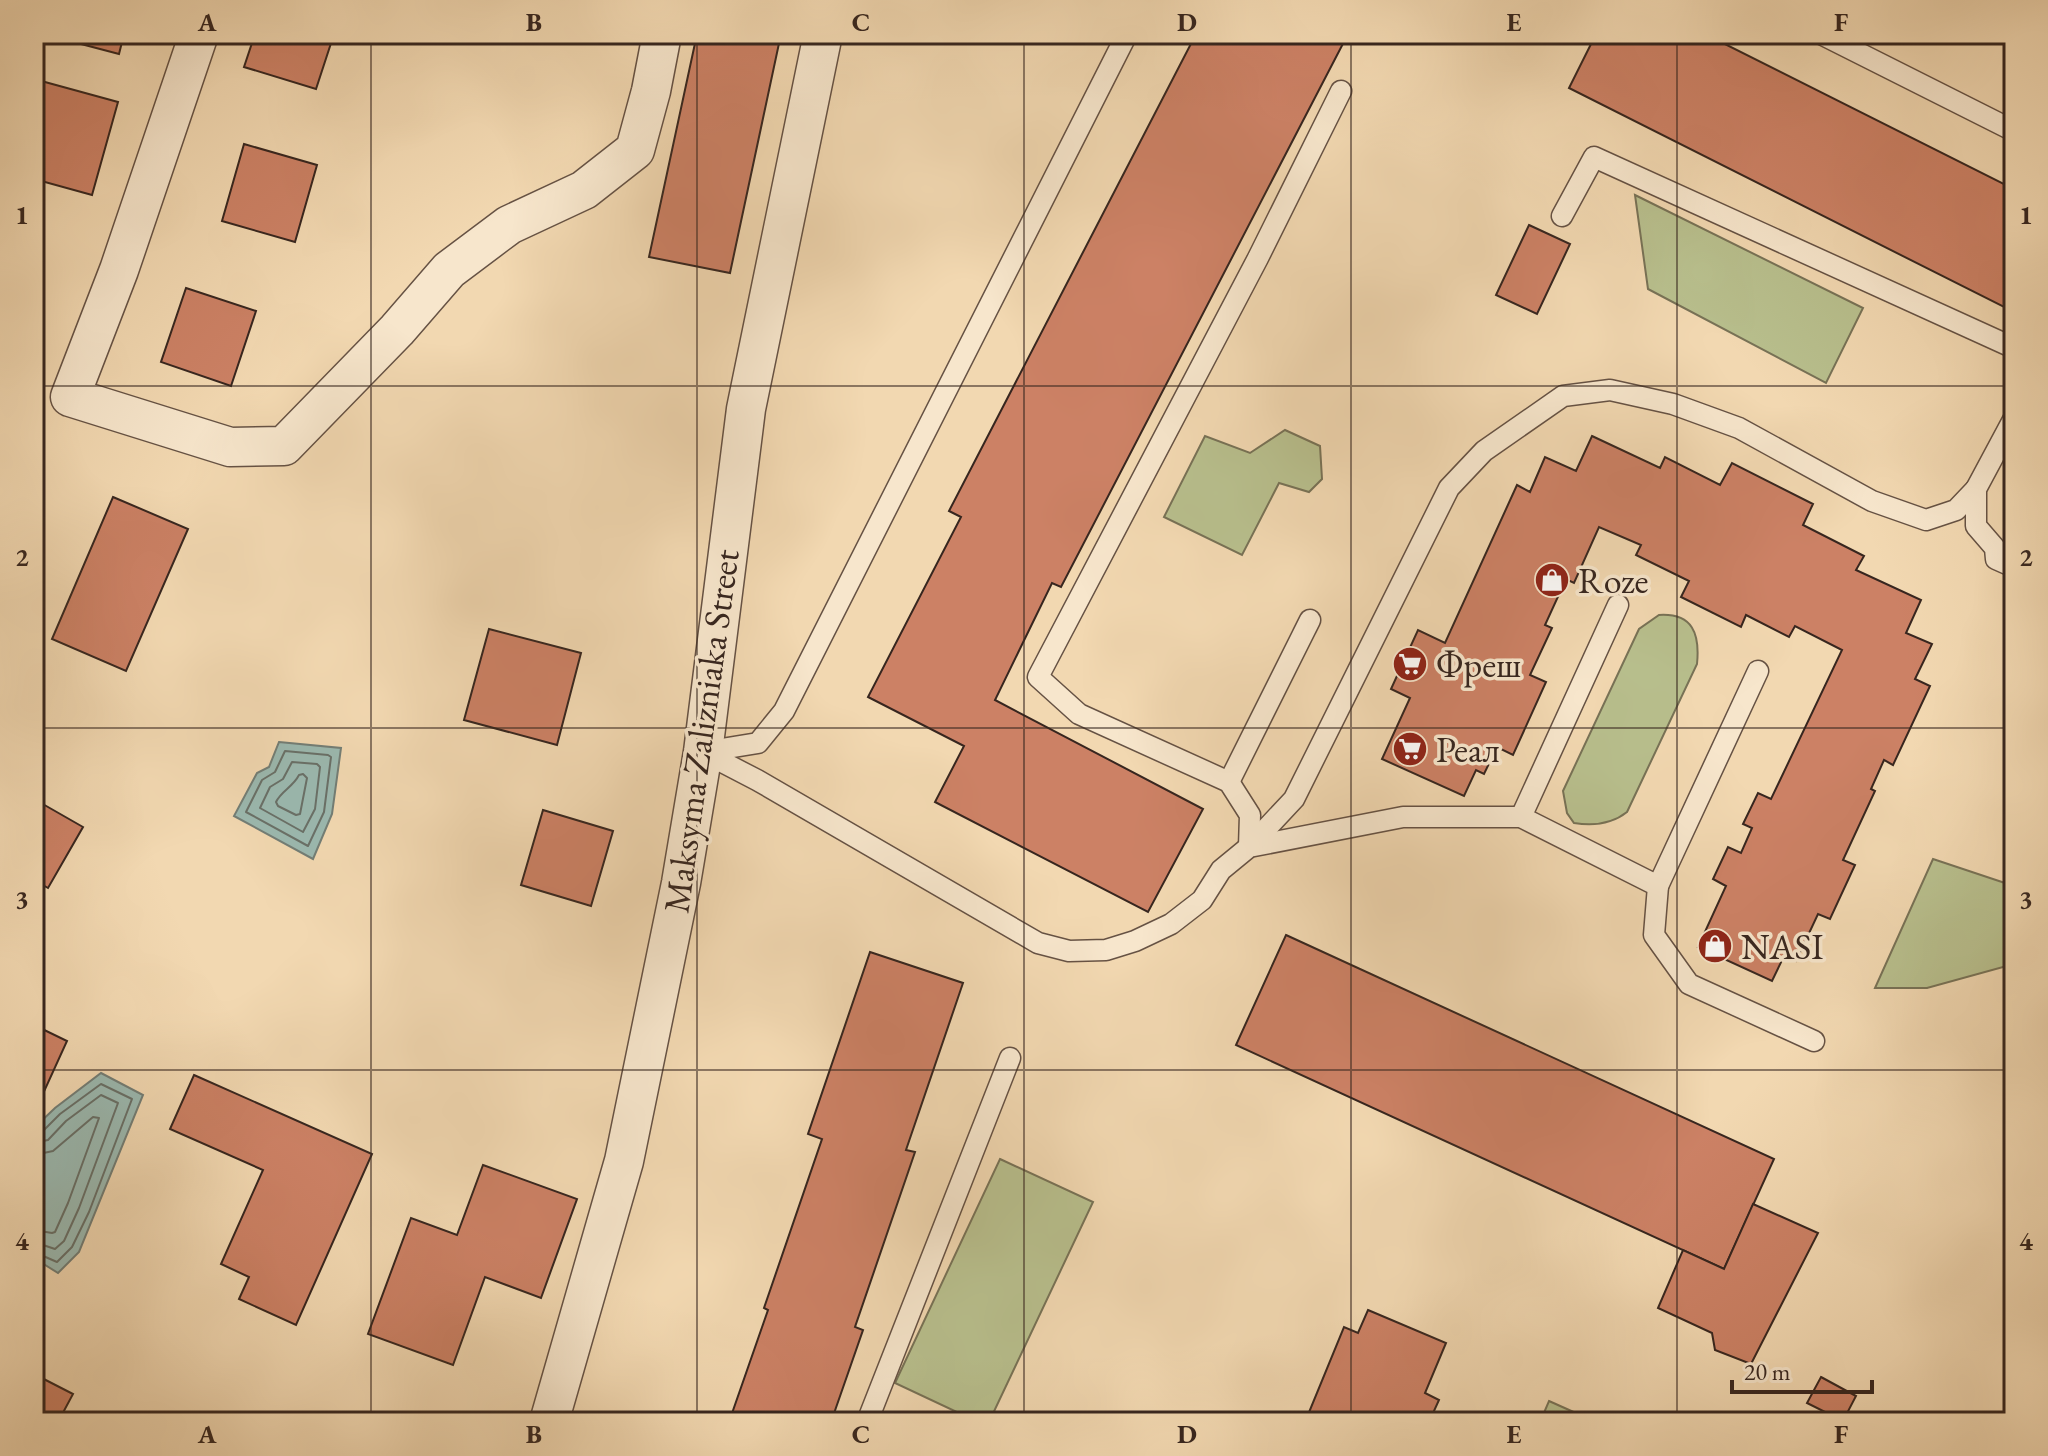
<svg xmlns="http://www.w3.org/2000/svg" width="2048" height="1456" viewBox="0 0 2048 1456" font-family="'EB Garamond',serif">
<rect width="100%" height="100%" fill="#f2d8b1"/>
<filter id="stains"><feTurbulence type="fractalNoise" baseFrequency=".0025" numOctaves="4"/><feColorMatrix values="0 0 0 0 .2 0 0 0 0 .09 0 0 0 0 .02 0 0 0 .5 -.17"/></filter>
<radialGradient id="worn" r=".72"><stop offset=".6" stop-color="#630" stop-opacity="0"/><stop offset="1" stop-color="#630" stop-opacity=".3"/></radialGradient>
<g fill="#b8bf8d" stroke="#787256" stroke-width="2">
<path d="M 1635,195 L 1863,308 L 1826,383 L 1648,289 Z"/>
<path d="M 1285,430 L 1320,446 L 1322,479 L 1309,492 L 1279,483 L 1242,555 L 1164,517 L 1205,436 L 1250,453 Z"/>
<path d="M 1659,615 C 1693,613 1700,634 1697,664 L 1627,812 C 1612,824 1593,826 1574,823 L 1567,813 L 1563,791 L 1639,629 Z"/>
<path d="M 1933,859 L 2014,886 L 2014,964 L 1927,988 L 1875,988 Z"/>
<path d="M 1000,1159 L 1093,1202 L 989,1422 L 978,1422 L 895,1383 Z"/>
<path d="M 1549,1401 L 1596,1422 L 1540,1422 Z"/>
</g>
<g fill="#9bb9b0" stroke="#737e76" stroke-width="2">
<path d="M 279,742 L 341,748 L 332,814 L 313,859 L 234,816 L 257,773 L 269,767 Z"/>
<path d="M 101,1073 L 143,1095 L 79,1252 L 58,1273 L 34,1258 L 34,1128 L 55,1108 Z"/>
</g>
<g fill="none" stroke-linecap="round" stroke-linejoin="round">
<g stroke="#697068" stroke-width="2">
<path d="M 285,751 L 328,755 L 331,757 L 324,812 L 308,846 L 246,812 L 262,780 L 275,772 Z"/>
<path d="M 292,762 L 317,764 L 320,767 L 315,809 L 303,832 L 260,808 L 270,787 L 283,779 Z"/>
<path d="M 303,774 L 307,778 L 300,814 L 296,815 L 278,806 L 276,802 C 281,791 293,787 299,775 Z"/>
<path d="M 34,1133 L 42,1132 L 60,1114 L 101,1084 L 132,1099 L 89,1212 L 72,1247 L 57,1262 L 34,1252"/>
<path d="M 34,1143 L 48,1140 L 66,1121 L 101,1095 L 118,1103 L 79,1208 L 64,1241 L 55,1249 L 34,1242"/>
<path d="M 34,1155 L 53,1151 L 93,1117 L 99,1118 L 68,1203 L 55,1232 L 52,1233 L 34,1230"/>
</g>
</g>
<g fill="#cc8165" stroke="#37261f" stroke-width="2">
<path d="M 43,34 L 124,34 L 119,54 Z"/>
<path d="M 255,34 L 334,34 L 316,89 L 244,67 Z"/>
<path d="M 697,34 L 781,34 L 730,273 L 649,257 Z"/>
<path d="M 1196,34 L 1348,34 L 1061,587 L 1052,583 L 995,700 L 1203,809 L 1148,912 L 935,802 L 964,746 L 868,697 L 961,517 L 949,511 Z"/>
<path d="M 1596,34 L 1705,34 L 2014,189 L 2014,312 L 1569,88 Z"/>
<path d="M 34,79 L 118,102 L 92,195 L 34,179 Z"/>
<path d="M 244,144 L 317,165 L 295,242 L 222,221 Z"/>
<path d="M 1529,225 L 1570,244 L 1537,314 L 1496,295 Z"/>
<path d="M 186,288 L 256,311 L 231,386 L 161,362 Z"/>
<path d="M 1592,436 L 1660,468 L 1665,457 L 1720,485 L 1732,463 L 1813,504 L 1803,525 L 1864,556 L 1856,570 L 1921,600 L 1906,633 L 1932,644 L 1915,679 L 1930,686 L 1893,765 L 1884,760 L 1871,789 L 1875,791 L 1843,860 L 1855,865 L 1830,919 L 1818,914 L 1796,961 L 1784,956 L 1772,981 L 1698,947 L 1726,886 L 1713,879 L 1728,847 L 1741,853 L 1752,828 L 1743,824 L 1758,793 L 1771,799 L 1842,650 L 1795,626 L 1789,637 L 1746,615 L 1741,627 L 1681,597 L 1689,581 L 1636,555 L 1641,545 L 1599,527 L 1574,583 L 1566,579 L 1545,625 L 1552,628 L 1530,675 L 1546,682 L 1513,755 L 1497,747 L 1484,774 L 1476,770 L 1464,796 L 1382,759 L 1410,698 L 1391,689 L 1418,630 L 1445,643 L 1517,485 L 1530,492 L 1545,457 L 1576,471 Z"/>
<path d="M 113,497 L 188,529 L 126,671 L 52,639 Z"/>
<path d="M 489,629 L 581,653 L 557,745 L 464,720 Z"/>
<path d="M 34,799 L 83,827 L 48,888 L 34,880 Z"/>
<path d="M 543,810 L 613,831 L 591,906 L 521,885 Z"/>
<path d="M 1286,935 L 1774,1159 L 1724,1269 L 1236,1045 Z"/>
<path d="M 870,952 L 963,983 L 906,1150 L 915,1152 L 855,1327 L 863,1330 L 831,1422 L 729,1422 L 768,1310 L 764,1308 L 822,1139 L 808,1134 Z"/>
<path d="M 34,1025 L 67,1041 L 42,1096 L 34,1092 Z"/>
<path d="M 194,1075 L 372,1154 L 296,1325 L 239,1299 L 249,1277 L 221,1264 L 263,1170 L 170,1129 Z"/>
<path d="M 483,1165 L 577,1199 L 541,1298 L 485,1277 L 453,1365 L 368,1334 L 411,1218 L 457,1235 Z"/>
<path d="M 1753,1204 L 1818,1233 L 1751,1364 L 1715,1350 L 1712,1333 L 1658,1308 L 1683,1250 L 1724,1269 Z"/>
<path d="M 1368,1310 L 1446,1343 L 1425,1393 L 1439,1400 L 1429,1422 L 1305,1422 L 1344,1327 L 1358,1333 Z"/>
<path d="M 34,1374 L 73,1394 L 58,1422 L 34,1422 Z"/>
<path d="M 1821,1377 L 1856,1396 L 1843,1421 L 1807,1403 Z"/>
</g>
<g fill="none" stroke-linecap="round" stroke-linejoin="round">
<g stroke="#665244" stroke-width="23">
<g id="lane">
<path d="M 1821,34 L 2014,131"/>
<path d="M 1562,216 L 1594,157 L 2014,348"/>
<path d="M 2014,418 L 1976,489 L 1976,526 L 1995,548 L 1996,559 L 2014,567"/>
<path d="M 703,752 L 757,780 L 1038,943 L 1069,951 L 1106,950 L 1135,941 L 1171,924 L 1202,900 L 1221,870 L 1249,847 L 1403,817 L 1521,817 L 1658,886 L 1654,935 L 1689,984 L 1814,1041"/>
<path d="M 703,752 L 758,743 L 784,711 L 1127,34"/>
<path d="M 1229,782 L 1310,620"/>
<path d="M 1521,817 L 1618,605"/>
<path d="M 1249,847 L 1294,799 L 1449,488 L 1484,451 L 1563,396 L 1610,390 L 1673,404 L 1739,428 L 1872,501 L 1926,520 L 1956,510 L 1976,489"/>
<path d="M 1249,847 L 1250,815 L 1229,782 L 1079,714 L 1038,677 L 1258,258 L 1341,91"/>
<path d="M 1658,886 L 1758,671"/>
<path d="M 867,1422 L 1010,1058"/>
</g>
</g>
<g stroke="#665244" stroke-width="41">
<g id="street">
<path d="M 199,34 L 119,270 L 70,397 L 230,447 L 284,446 L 397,330 L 449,270 L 509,225 L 584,190 L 635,150 L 651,91 L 662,34"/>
<path d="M 549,1422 L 624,1161 L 681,883 L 703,752 L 746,409 L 823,34"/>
</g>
</g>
<use href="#lane" stroke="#f7e6cc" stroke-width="20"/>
<use href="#street" stroke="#f7e6cc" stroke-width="38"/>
</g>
<path fill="none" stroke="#37261f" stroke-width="2" stroke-opacity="0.55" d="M 371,34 L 371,1422M 697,34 L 697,1422M 1024,34 L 1024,1422M 1351,34 L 1351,1422M 1677,34 L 1677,1422M 34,386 L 2014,386M 34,728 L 2014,728M 34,1070 L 2014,1070"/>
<defs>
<g id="shop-disc" transform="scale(1.8)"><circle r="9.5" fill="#8f2418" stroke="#f7e6cc"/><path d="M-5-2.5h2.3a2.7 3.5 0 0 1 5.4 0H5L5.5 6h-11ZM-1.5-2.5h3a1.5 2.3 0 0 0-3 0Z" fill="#fff"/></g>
<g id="supermarket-disc" transform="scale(1.8)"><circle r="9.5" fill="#8f2418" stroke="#f7e6cc"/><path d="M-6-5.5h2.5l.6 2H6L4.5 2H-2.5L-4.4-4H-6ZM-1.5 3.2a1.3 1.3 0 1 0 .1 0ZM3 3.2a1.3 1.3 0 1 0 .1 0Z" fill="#fff"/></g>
</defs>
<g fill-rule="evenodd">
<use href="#shop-disc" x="1552" y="580"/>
<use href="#supermarket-disc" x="1410" y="664"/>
<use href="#supermarket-disc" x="1410" y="749"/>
<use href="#shop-disc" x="1715" y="946"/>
</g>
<g text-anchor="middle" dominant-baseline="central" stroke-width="7" stroke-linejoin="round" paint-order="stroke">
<g font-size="36" fill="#37261f" stroke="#f7e6cc" text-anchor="start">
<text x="1578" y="580">Roze</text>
<text x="1436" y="664">Фреш</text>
<text x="1436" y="749">Реал</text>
<text x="1741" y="946">NASI</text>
</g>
<g font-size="36" fill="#37261f" stroke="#f7e6cc">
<text transform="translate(701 731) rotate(-82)">Maksyma Zalizniaka Street</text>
</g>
</g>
<rect width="2048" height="1456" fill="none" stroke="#f2d8b1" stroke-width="88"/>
<path d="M1732 1380v12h140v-12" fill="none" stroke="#37261f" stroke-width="4"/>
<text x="1744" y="1380" font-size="24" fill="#37261f" stroke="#f7e6cc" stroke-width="6" paint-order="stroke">20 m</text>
<rect x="44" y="44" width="1960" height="1368" fill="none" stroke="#37261f" stroke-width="3"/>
<g font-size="26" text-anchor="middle" font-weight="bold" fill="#37261f">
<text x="207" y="31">A</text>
<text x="534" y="31">B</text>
<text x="861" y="31">C</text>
<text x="1187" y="31">D</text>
<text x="1514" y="31">E</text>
<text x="1841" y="31">F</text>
<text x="22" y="224">1</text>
<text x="2026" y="224">1</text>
<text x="22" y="566">2</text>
<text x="2026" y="566">2</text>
<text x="22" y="908">3</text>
<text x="2026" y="908">3</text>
<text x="22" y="1250">4</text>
<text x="2026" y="1250">4</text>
<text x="207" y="1443">A</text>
<text x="534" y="1443">B</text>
<text x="861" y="1443">C</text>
<text x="1187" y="1443">D</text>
<text x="1514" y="1443">E</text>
<text x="1841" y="1443">F</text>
</g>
<rect width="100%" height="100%" filter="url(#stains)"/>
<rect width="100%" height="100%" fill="url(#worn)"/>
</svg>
